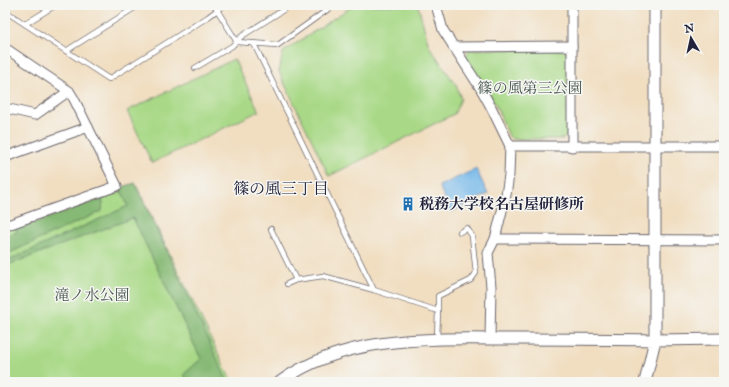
<svg xmlns="http://www.w3.org/2000/svg" width="729" height="387" viewBox="0 0 729 387" font-family="'IM FELL English','Noto Serif JP',serif">
<rect width="100%" height="100%" fill="#f6f6f2"/>
<filter id="ink" filterUnits="userSpaceOnUse"><feTurbulence type="fractalNoise" baseFrequency=".025" numOctaves="2"/><feDisplacementMap in="SourceGraphic" scale="8" xChannelSelector="R" yChannelSelector="G"/><feConvolveMatrix kernelMatrix="1 2 1 2 8 2 1 2 1" color-interpolation-filters="sRGB"/></filter>
<filter id="wash" filterUnits="userSpaceOnUse"><feTurbulence type="fractalNoise" baseFrequency=".012" numOctaves="4" result="noise"/><feDisplacementMap in="SourceGraphic" scale="16" xChannelSelector="R" yChannelSelector="G"/><feGaussianBlur stdDeviation="0.9" result="paint"/><feColorMatrix in="noise" values="0 0 0 0 0 0 0 0 0 0 0 0 0 0 0 0 0 1.4 0 .05"/><feComposite in="paint" operator="in"/></filter>
<g filter="url(#wash)">
<rect width="100%" height="100%" fill="#f1dec1"/>
<g fill="#a9d987" stroke="#667e61">
<path d="M 354,5 L 418,5 L 429,46 L 456,85 L 461,99 L 454,114 L 329,176 L 279,72 L 283,52 Z"/>
<path d="M 469,49 L 564,50 L 568,55 L 567,135 L 564,139 L 512,139 L 509,136 L 495,104 L 485,86 L 465,58 Z"/>
<path d="M 234,59 L 259,111 L 152,163 L 127,111 Z"/>
<path d="M 135,183 L 232,382 L 5,382 L 5,230 L 15,227 L 16,229 L 121,192 L 120,188 Z"/>
</g>
<g fill="#86b974" stroke="#546e58">
<path d="M 135,183 L 228,382 L 188,382 L 184,374 L 201,359 L 133,218 L 5,266 L 5,262 L 128,206 L 120,188 Z"/>
<path d="M 98,200 L 103,201 L 102,211 L 5,255 L 5,236 L 17,232 L 16,229 Z"/>
</g>
<path fill="#73b7e9" stroke="#4a6c92" d="M 476,169 L 488,194 L 451,212 L 439,186 Z"/>
</g>
<g filter="url(#ink)">
<g fill="none" stroke-linecap="round" stroke-linejoin="round">
<g stroke="#6a646a" stroke-width="6">
<g id="service">
<path d="M 214,5 L 237,42 L 278,45 L 334,5"/>
<path d="M 5,11 L 109,79 L 208,17 L 224,5"/>
<path d="M 25,24 L 56,5"/>
<path d="M 254,44 L 374,290"/>
<path d="M 66,51 L 139,5"/>
<path d="M 195,68 L 232,46 L 242,36 L 291,5"/>
<path d="M 271,229 L 296,280"/>
<path d="M 287,284 L 296,280 L 323,276 L 374,290 L 438,311 L 437,338"/>
<path d="M 438,311 L 438,296 L 471,280 L 476,273 L 472,236 L 467,228 L 460,232"/>
</g>
</g>
<g stroke="#6a646a" stroke-width="11">
<g id="minor">
<path d="M 436,5 L 443,30 L 481,89 L 491,107 L 510,146"/>
<path d="M 572,5 L 572,147"/>
<path d="M 453,47 L 572,46"/>
<path d="M 5,48 L 69,91 L 35,115 L 5,108"/>
<path d="M 724,146 L 510,146 L 509,175 L 506,195 L 495,239 L 724,240"/>
<path d="M 5,157 L 88,127"/>
<path d="M 5,226 L 117,186 L 74,99 L 69,91"/>
<path d="M 490,339 L 491,287 L 488,253 L 495,239"/>
</g>
</g>
<g stroke="#6a646a" stroke-width="13">
<g id="tertiary">
<path d="M 655,5 L 655,340 L 724,339"/>
<path d="M 280,382 C 347,333 437,339 515,339 C 562,339 608,339 655,340 L 645,382"/>
</g>
</g>
<use href="#service" stroke="#fff" stroke-width="4.5"/>
<use href="#minor" stroke="#fff" stroke-width="9"/>
<use href="#tertiary" stroke="#fff" stroke-width="11"/>
</g>
</g>
<defs>
<g id="building-bare" transform="scale(1.08)"><path d="M-4-6H4V6H1V3H-1V6H-4ZM-2.5-4.3h1.7v1.8h-1.7ZM.8-4.3h1.7v1.8H.8ZM-2.5-1h1.7V.8h-1.7ZM.8-1h1.7V.8H.8Z" fill="#1f6fb2" stroke="#f6f6f2" stroke-width="2.5" paint-order="stroke"/></g>
</defs>
<g fill-rule="evenodd">
<use href="#building-bare" x="408" y="204"/>
</g>
<g text-anchor="middle" dominant-baseline="central" stroke-width="3" stroke-linejoin="round" paint-order="stroke">
<g font-size="15" fill="#4a5952" stroke="#f6f6f2">
<text x="530" y="88">篠の風第三公園</text>
<text x="92" y="295">滝ノ水公園</text>
</g>
<g font-size="15" font-weight="bold" fill="#22223b" stroke="#f6f6f2" text-anchor="start">
<text x="419" y="204">税務大学校名古屋研修所</text>
</g>
<g font-size="16" fill="#22223b" stroke="#f6f6f2">
<text x="281" y="190">篠の風三丁目</text>
</g>
</g>
<rect width="729" height="387" fill="none" stroke="#f6f6f2" stroke-width="20"/>
<g transform="translate(691 38) rotate(351)" stroke="#f6f6f2" stroke-width="3" paint-order="stroke">
<path d="M0-3L7 15L0 10L-7 15Z" fill="#22223b"/>
<text y="-6" font-size="11" font-weight="bold" text-anchor="middle" fill="#22223b">N</text>
</g>
</svg>
